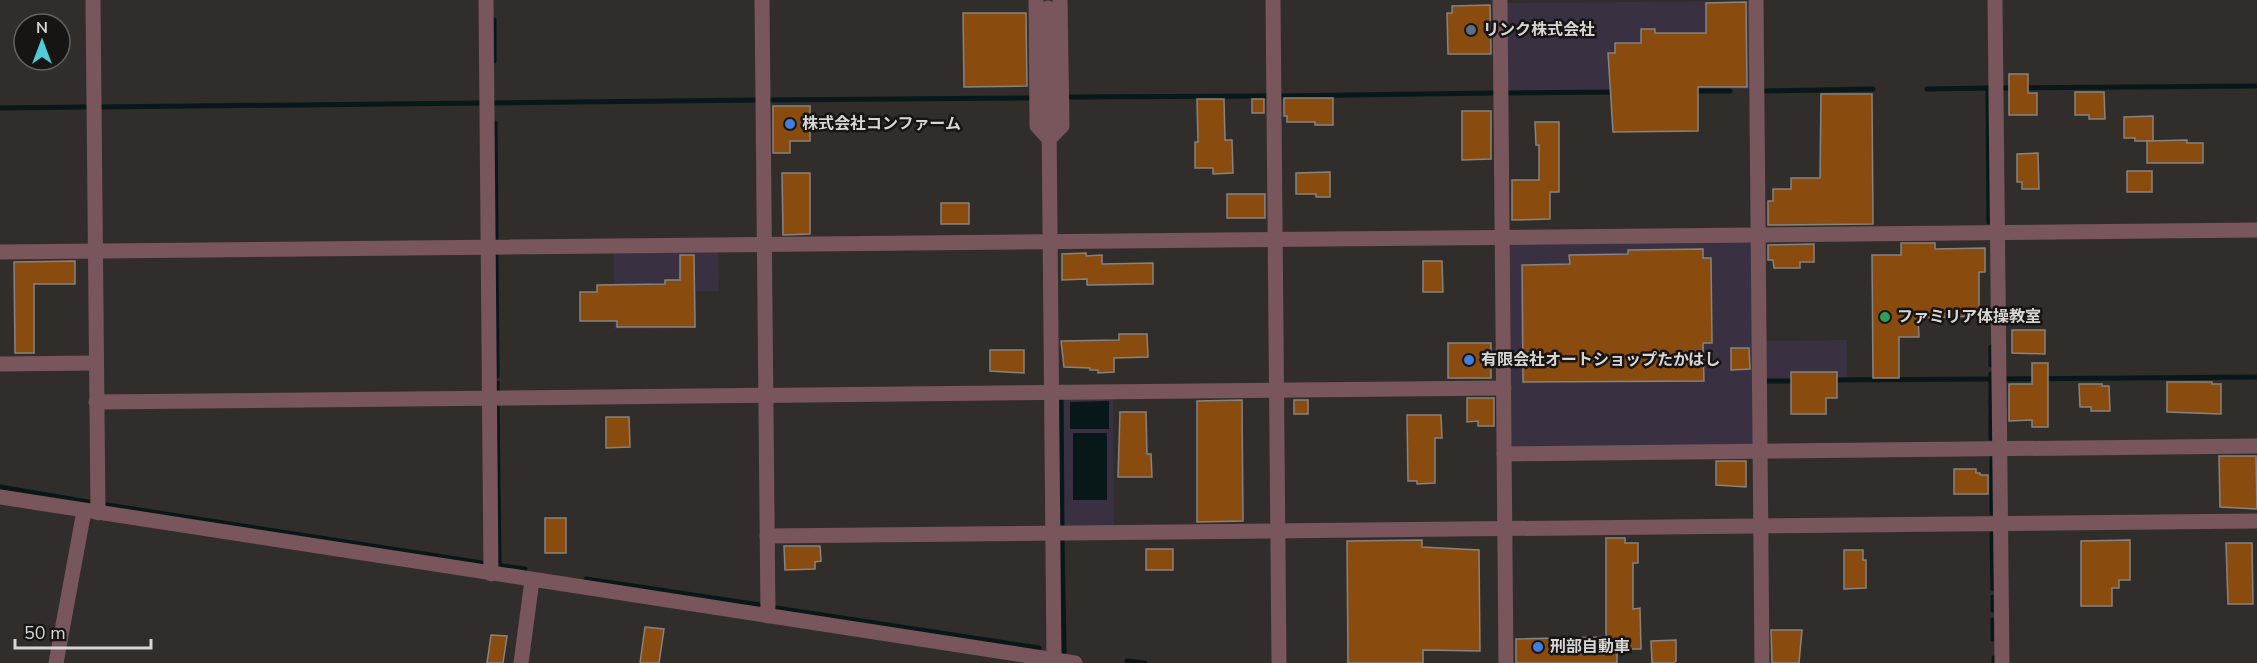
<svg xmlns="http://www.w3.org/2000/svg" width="2257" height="663" viewBox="0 0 2257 663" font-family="'Nunito Sans','Noto Sans JP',sans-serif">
<rect width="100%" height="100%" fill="#302d2a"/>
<g fill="#393142">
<path d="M 1751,1 L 1751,89 L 1506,92 L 1505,3 Z"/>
<path d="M 1753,240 L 1755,446 L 1510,448 L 1508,243 Z"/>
<path d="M 718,250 L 719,291 L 696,291 L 696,328 L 614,329 L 614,251 Z"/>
<path d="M 1847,340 L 1847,379 L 1765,380 L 1765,341 Z"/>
<path d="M 1113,396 L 1114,525 L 1064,525 L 1062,397 Z"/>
</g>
<g fill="#081718">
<path d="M 1109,401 L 1109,429 L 1070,429 L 1070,402 Z"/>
<rect x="1073" y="433" width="34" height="67"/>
</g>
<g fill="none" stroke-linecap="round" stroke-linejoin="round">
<g stroke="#081718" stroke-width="5">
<path d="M 494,20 L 494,61"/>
<path d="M 1988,88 L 1989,222"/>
<path d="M 2002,88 L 2257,86"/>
<path d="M 1927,89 L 1991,88"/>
<path d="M 1692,91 L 1730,91"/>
<path d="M 1762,91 L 1873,89"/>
<path d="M 1508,93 L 1617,92"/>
<path d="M 1279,96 L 1494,93"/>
<path d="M 1070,97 L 1268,96"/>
<path d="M 769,100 L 1029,98"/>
<path d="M 492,103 L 758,100"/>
<path d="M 100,107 L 481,103"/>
<path d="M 0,108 L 87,107"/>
<path d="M 495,123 L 496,239"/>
<path d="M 496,255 L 497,376"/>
<path d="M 1991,347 L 1991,365"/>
<path d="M 1991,374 L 1991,438"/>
<path d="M 2005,379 L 2257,377"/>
<path d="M 1830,380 L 1994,379"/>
<path d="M 1765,381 L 1797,381"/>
<path d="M 497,383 L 497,391"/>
<path d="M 1061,397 L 1062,528"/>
<path d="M 497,406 L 499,564"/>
<path d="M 1992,458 L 1992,513"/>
<path d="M 0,487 L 88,502"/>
<path d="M 107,505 L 482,563"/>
<path d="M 1992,534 L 1993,589"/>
<path d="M 1062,538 L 1064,652"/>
<path d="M 501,566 L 525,569"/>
<path d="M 586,579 L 760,605"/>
<path d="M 1993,597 L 1993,610"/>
<path d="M 776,608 L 1039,648"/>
<path d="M 1993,620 L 1993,639"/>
<path d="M 1994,658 L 1994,663"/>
<path d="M 1127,661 L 1145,663"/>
</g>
</g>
<g fill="#8a4c0e" stroke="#878380" stroke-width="1.5">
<path d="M 1746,2 L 1747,87 L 1698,87 L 1698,131 L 1613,132 L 1608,53 L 1615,53 L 1615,43 L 1641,43 L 1641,29 L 1655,29 L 1655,33 L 1706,33 L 1706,3 Z"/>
<path d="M 1490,5 L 1491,54 L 1448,54 L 1447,13 L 1452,13 L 1452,6 Z"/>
<path d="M 963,13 L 1026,13 L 1027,86 L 964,87 Z"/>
<path d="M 2009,74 L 2028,74 L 2028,93 L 2037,93 L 2037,115 L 2009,115 Z"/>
<path d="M 2075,92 L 2104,92 L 2105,119 L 2089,119 L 2089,115 L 2075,115 Z"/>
<path d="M 1821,94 L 1872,94 L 1873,224 L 1768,225 L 1768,201 L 1773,201 L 1773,189 L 1791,189 L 1791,178 L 1820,178 Z"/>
<path d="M 1284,98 L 1333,98 L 1333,125 L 1315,125 L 1315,122 L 1287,122 L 1287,116 L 1284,116 Z"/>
<path d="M 1197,99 L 1224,99 L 1225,140 L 1232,140 L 1233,173 L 1213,174 L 1213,168 L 1195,168 L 1195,142 L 1198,142 Z"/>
<rect x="1252" y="99" width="12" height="14"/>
<path d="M 773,106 L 810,106 L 810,141 L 790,141 L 790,153 L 773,153 Z"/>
<path d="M 1462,111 L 1491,111 L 1491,159 L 1462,160 Z"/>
<path d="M 2153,116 L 2153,141 L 2135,141 L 2135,138 L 2124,138 L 2124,117 Z"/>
<path d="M 1535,122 L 1559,122 L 1559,192 L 1550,192 L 1550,219 L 1512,220 L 1512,180 L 1539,180 L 1539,145 L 1536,145 Z"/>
<path d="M 2187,140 L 2187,143 L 2203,143 L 2203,163 L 2147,163 L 2147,141 Z"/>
<path d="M 2038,153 L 2039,189 L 2022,189 L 2022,182 L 2017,182 L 2017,154 Z"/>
<rect x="2127" y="171" width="25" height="21"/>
<path d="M 1330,172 L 1330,197 L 1316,197 L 1316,194 L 1296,194 L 1296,173 Z"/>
<path d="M 782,173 L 810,173 L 810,234 L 783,235 Z"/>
<rect x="1227" y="194" width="38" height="24"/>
<rect x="941" y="203" width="28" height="21"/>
<path d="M 1901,243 L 1935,243 L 1935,249 L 1985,248 L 1985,272 L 1979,272 L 1979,316 L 1918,318 L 1919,337 L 1899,337 L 1899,378 L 1873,378 L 1872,255 L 1901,255 Z"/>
<path d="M 1814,244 L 1814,262 L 1800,262 L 1800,268 L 1774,268 L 1773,260 L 1768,260 L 1768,245 Z"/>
<path d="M 1703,249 L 1703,258 L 1711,258 L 1712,343 L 1703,343 L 1704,381 L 1523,382 L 1522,265 L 1570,264 L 1569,255 L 1628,254 L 1628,250 Z"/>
<path d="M 1086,253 L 1086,256 L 1102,255 L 1102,264 L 1153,263 L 1153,284 L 1087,285 L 1087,279 L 1062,280 L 1062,254 Z"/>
<path d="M 680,255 L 694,255 L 695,327 L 617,327 L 617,321 L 580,321 L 580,292 L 597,292 L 597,285 L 665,284 L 665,280 L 680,280 Z"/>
<path d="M 75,261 L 75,284 L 34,284 L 34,353 L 15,353 L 14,262 Z"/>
<path d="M 1423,261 L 1442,261 L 1443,292 L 1423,292 Z"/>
<path d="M 2012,330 L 2045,330 L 2045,354 L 2012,353 Z"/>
<path d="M 1119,334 L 1147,334 L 1148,357 L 1114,358 L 1114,372 L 1098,373 L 1098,370 L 1090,370 L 1090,368 L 1064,367 L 1061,341 L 1119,340 Z"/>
<rect x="1448" y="343" width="43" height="35"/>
<path d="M 1731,348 L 1749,348 L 1750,369 L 1731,370 Z"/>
<path d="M 990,350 L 1024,350 L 1024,373 L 990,371 Z"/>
<path d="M 2032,363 L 2048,363 L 2048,427 L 2032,427 L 2032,420 L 2009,421 L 2009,384 L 2032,384 Z"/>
<path d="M 1791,372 L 1837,372 L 1837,398 L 1826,398 L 1826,414 L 1791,414 Z"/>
<path d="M 2167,382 L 2212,382 L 2212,384 L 2221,384 L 2221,414 L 2167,412 Z"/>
<path d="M 2079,384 L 2102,384 L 2102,386 L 2109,386 L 2110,411 L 2091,411 L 2091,407 L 2080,407 Z"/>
<path d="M 1467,398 L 1494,398 L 1494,426 L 1478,426 L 1478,421 L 1467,422 Z"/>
<path d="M 1242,400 L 1243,521 L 1197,522 L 1197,401 Z"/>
<rect x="1294" y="400" width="14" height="14"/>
<path d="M 1120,412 L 1146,412 L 1147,454 L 1151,454 L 1152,477 L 1118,477 Z"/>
<path d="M 1407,415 L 1441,415 L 1442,438 L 1435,438 L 1435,483 L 1417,484 L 1417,481 L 1408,481 Z"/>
<path d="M 606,417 L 629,417 L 630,447 L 606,448 Z"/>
<path d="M 2219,456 L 2256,456 L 2257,509 L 2220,507 Z"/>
<path d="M 1716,461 L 1746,461 L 1746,487 L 1716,485 Z"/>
<path d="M 1954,469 L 1976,469 L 1976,473 L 1980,473 L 1980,475 L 1988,475 L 1988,494 L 1954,494 Z"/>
<rect x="545" y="518" width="21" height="35"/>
<path d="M 1606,538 L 1625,538 L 1625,543 L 1638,543 L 1638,563 L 1633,563 L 1633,609 L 1640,608 L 1641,649 L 1617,649 L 1617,663 L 1516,663 L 1516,639 L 1606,637 Z"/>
<path d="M 1422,540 L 1422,547 L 1479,550 L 1480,651 L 1423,650 L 1423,663 L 1348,663 L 1347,541 Z"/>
<path d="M 2130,540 L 2130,580 L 2119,580 L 2119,588 L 2112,588 L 2112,606 L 2081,606 L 2081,541 Z"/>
<path d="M 2226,543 L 2252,543 L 2253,604 L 2228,604 Z"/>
<path d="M 784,546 L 820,546 L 821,561 L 815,562 L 815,569 L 785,570 Z"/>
<rect x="1146" y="549" width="27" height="21"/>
<path d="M 1844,550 L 1863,550 L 1863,560 L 1866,560 L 1866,588 L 1844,589 Z"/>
<path d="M 645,627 L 664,629 L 659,663 L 640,663 Z"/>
<path d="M 1771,630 L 1802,630 L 1799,663 L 1772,663 Z"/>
<path d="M 491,635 L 507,636 L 503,663 L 487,663 Z"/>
<path d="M 1676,640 L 1676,661 L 1674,663 L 1652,663 L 1651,641 Z"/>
</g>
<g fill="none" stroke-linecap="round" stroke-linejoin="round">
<g stroke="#79555c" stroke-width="15">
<path d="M 93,0 L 98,513"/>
<path d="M 486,0 L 491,574"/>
<path d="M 762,0 L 768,616"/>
<path d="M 1036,0 L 1037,126 L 1049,139 L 1062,126 L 1060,0"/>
<path d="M 1273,0 L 1279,663"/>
<path d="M 1500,0 L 1506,663"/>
<path d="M 1756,0 L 1762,663"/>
<path d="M 1995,0 L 2002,663"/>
<path d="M 1048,8 L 1054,661"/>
<path d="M 0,252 L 2257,230"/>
<path d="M 0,364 L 96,363"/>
<path d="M 96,402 L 1504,388"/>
<path d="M 1504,454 L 2257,446"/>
<path d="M 0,497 L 1075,663"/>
<path d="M 767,536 L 2257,521"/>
<path d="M 56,663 L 84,511"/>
<path d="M 521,663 L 532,580"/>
</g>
</g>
<circle fill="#5c6f8a" stroke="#171514" stroke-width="2" cx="1471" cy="30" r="6"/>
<g fill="#3f7fe0" stroke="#171514" stroke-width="2">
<circle cx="790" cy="124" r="6"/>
<circle cx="1469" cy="360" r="6"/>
<circle cx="1538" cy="647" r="6"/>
</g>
<circle fill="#2e9e5b" stroke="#171514" stroke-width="2" cx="1885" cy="317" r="6"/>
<g text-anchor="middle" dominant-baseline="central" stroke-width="5" stroke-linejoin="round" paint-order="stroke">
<g font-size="16" font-weight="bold" fill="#d8d6d4" stroke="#171514" text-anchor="start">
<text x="1483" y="30">リンク株式会社</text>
<text x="802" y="124">株式会社コンファーム</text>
<text x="1897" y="317">ファミリア体操教室</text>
<text x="1481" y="360">有限会社オートショップたかはし</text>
<text x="1550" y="647">刑部自動車</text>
</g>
</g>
<g transform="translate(42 42)"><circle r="28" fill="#171514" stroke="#646261" stroke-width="1.5"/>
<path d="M0-4.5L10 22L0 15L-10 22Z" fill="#52cbd9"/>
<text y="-9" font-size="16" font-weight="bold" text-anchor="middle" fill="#d8d6d4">N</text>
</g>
<path d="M15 639v9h136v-9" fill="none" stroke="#d8d6d4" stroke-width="3"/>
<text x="24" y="639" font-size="18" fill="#d8d6d4" stroke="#171514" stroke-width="4.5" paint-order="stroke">50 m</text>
</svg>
